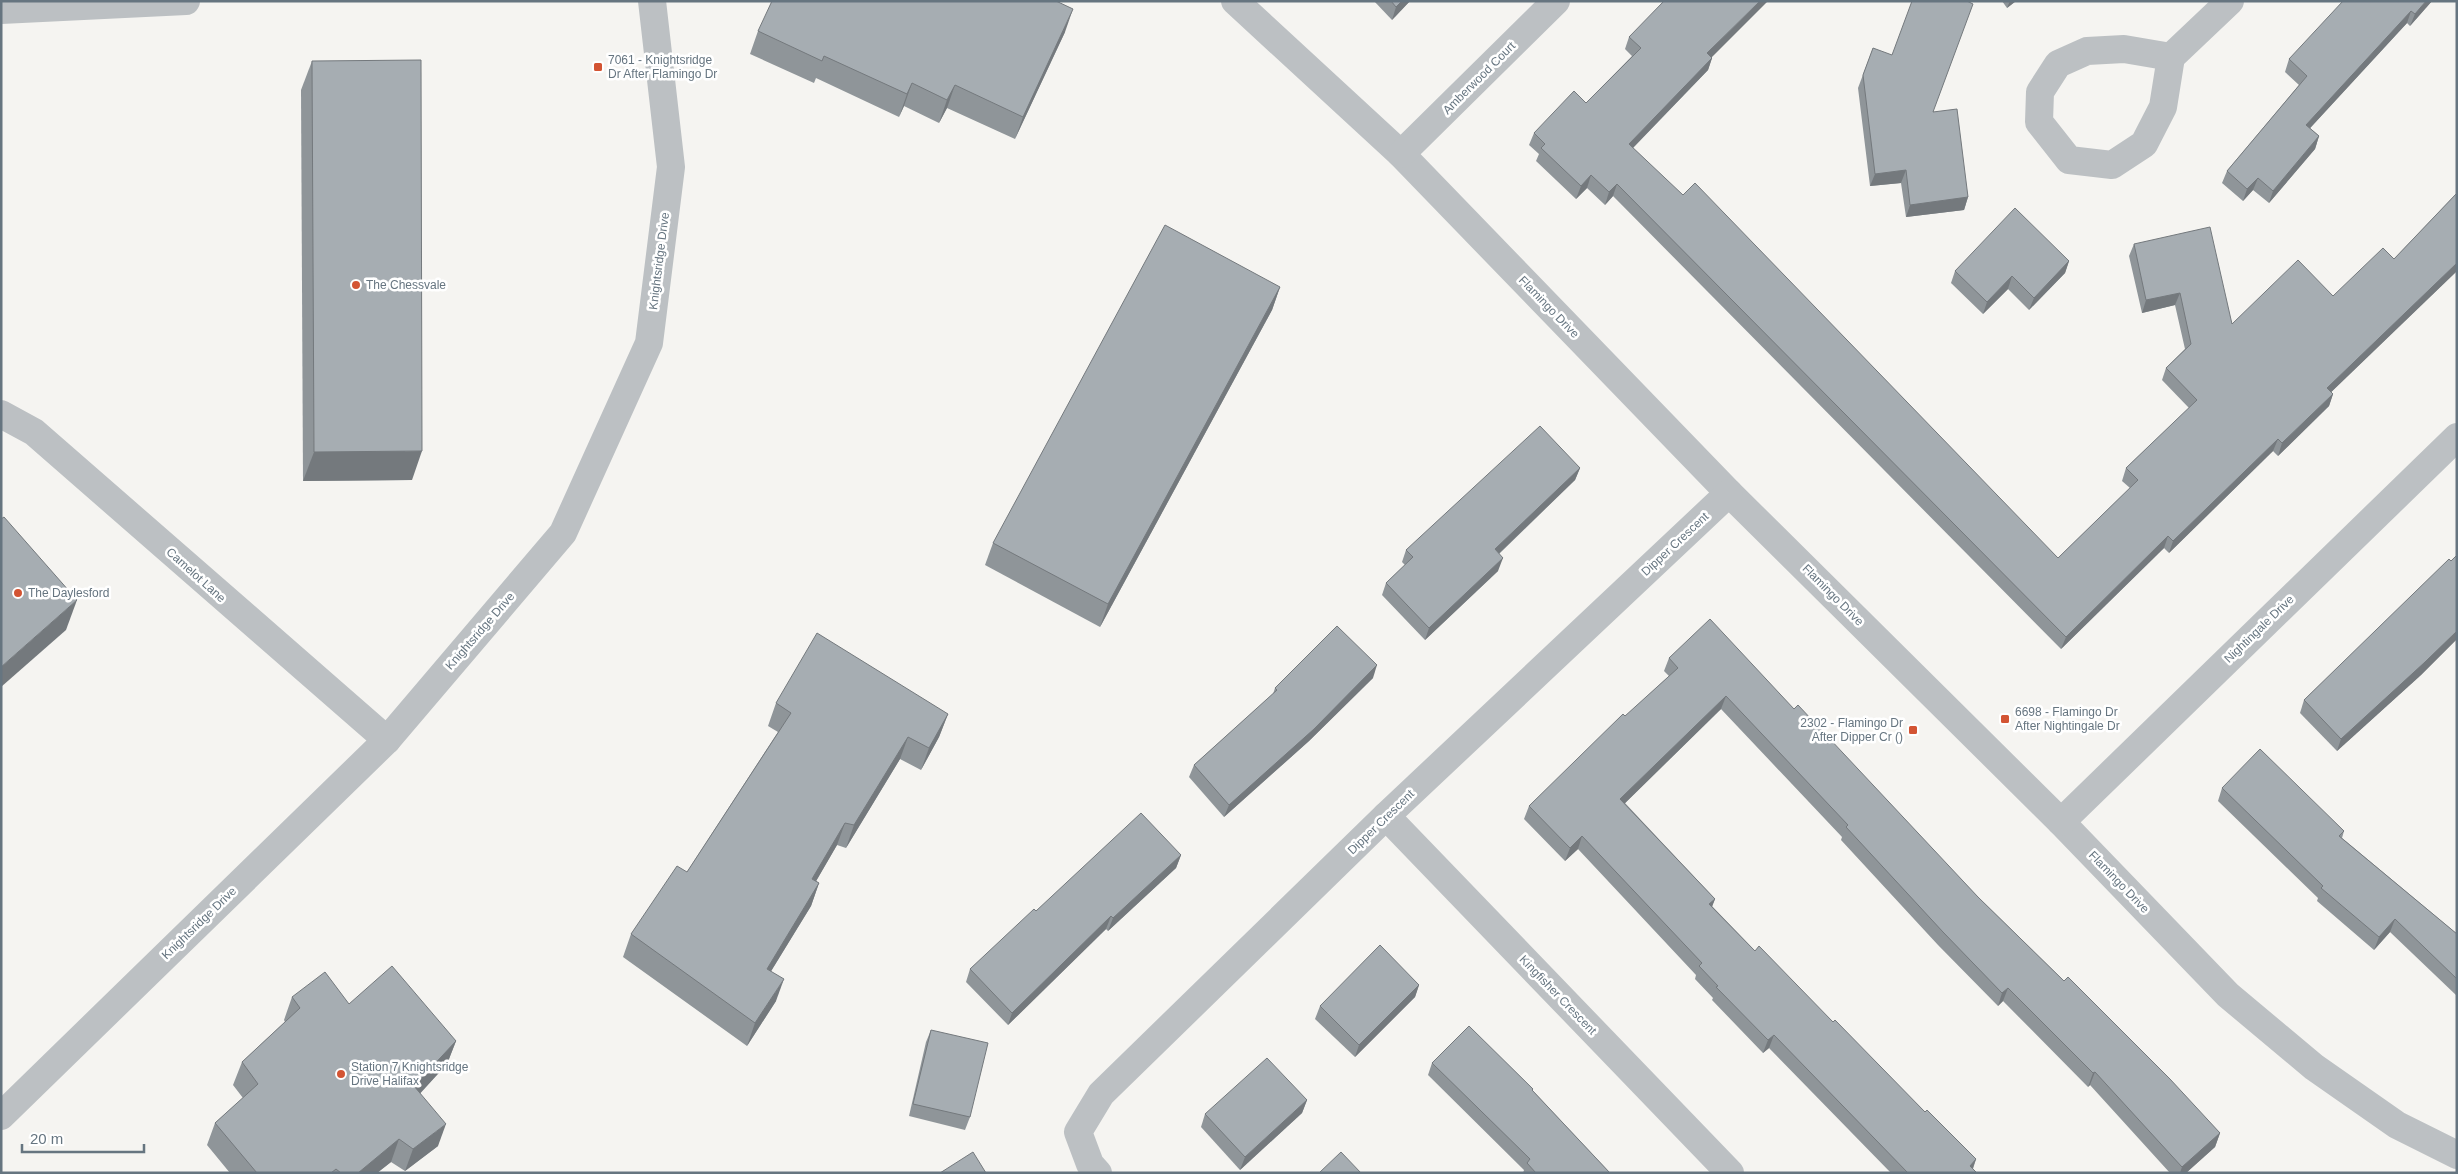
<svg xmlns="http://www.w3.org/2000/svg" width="2458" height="1174" viewBox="0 0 2458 1174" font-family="Arial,sans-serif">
<rect width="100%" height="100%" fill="#f5f4f1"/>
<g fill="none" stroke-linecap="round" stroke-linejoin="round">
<g stroke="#bcc0c3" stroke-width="28">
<path d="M 1235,1 L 1401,154 L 1729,493 L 2061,822 L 2228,995 L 2314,1067 L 2397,1125 L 2457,1155"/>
<path d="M 1,10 L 186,1"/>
<path d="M 2171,57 L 2124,49 L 2087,51 L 2058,64 L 2040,92 L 2039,122 L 2069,160 L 2112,165 L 2144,144 L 2163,107 L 2171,57 L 2230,1"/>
<path d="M 1401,154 L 1556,1"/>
<path d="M 1,414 L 34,432 L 387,740"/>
<path d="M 1386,816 L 1730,1173"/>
<path d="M 2061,822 L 2457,437"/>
<path d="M 1,1116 L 387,740 L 563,533 L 649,343 L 671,167 L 652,1"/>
<path d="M 1098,1173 L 1090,1164 L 1078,1132 L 1101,1094 L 1386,816 L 1729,493"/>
</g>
</g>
<g fill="#8f9599">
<path d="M 1374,1 L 1410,1 L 1392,20 Z"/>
<path d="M 2002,1 L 2016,1 L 2007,8 Z"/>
<path d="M 2432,1 L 2410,26 L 2407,23 L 2310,128 L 2319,136 L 2315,149 L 2269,203 L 2253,190 L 2243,201 L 2222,183 L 2227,171 L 2299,85 L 2285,72 L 2289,59 Z"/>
<path d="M 758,31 L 1065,32 L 1015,139 L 947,108 L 939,123 L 904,106 L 899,117 L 816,78 L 814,83 L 750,54 Z"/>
<path d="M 1629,37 L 1711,57 L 1712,58 L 1708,70 L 1633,148 L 2058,558 L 2130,488 L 2122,481 L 2126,468 L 2189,408 L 2162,380 L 2166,368 L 2185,349 L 2175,305 L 2142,313 L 2129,256 L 2134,244 L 2232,324 L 2333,296 L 2394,259 L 2457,193 L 2457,271 L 2331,392 L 2333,394 L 2329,406 L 2278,456 L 2273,451 L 2169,553 L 2164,548 L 2061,649 L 1613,196 L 1605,205 L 1587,188 L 1576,199 L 1536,161 L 1539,154 L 1529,145 L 1534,133 L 1586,103 L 1632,56 L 1625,49 Z"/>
<path d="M 1873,48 L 1934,112 L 1968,197 L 1964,210 L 1906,217 L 1901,183 L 1870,186 L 1858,88 Z"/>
<path d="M 312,61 L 412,480 L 303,481 L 301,90 Z"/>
<path d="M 2069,261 L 2065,273 L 2029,310 L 2008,289 L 1983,314 L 1951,283 L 1955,271 Z"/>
<path d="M 1280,287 L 1272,310 L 1100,627 L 985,565 L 993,543 Z"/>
<path d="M 1580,468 L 1575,480 L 1499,554 L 1498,571 L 1425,640 L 1382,595 L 1386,583 L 1405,565 L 1402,562 L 1406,550 Z"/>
<path d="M 2457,555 L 2457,639 L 2421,675 L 2337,751 L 2300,713 L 2304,700 Z"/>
<path d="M 1669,658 L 1794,709 L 1978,897 L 2220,1133 L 2215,1147 L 2186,1173 L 2170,1173 L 2090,1085 L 2088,1087 L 2003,1001 L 1998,1006 L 1938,945 L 1841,840 L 1842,837 L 1721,709 L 1625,803 L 1715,899 L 1712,906 L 1755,951 L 1833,1022 L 1925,1112 L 1976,1159 L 1973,1169 L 1977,1173 L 1891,1173 L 1769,1048 L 1763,1053 L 1712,1000 L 1713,998 L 1695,979 L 1696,975 L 1578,849 L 1565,861 L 1524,819 L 1529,806 L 1669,676 L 1664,671 Z"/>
<path d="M 1373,678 L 1309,741 L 1224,817 L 1189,777 L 1194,765 L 1273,694 L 1275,688 Z"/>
<path d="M 776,703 L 948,714 L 939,737 L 921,770 L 900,759 L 846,848 L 837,845 L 816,881 L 819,883 L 811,906 L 771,971 L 776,1001 L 747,1046 L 623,957 L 631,934 L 687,872 L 778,732 L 768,726 Z"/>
<path d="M 2222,788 L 2344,831 L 2342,838 L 2457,934 L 2457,996 L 2390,932 L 2374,950 L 2317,901 L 2318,898 L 2218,801 Z"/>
<path d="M 1181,855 L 1176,868 L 1108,931 L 1106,929 L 1008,1025 L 966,982 L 970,969 L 1036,911 Z"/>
<path d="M 1419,985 L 1415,997 L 1355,1057 L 1315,1019 L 1320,1006 Z"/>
<path d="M 292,997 L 349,1004 L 456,1041 L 447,1064 L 420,1093 L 438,1146 L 405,1171 L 391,1162 L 377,1173 L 230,1173 L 207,1145 L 215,1123 L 243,1098 L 233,1085 L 242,1062 L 285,1022 L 284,1020 Z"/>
<path d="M 931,1030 L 970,1117 L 965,1130 L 909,1116 L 926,1042 Z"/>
<path d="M 1432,1063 L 1533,1091 L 1610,1173 L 1523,1173 L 1524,1170 L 1428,1075 Z"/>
<path d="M 1307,1100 L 1302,1113 L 1240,1170 L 1201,1127 L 1205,1114 Z"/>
</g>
<g fill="#74797d">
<path d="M 1402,1 L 1410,1 L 1392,20 L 1396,7 Z"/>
<path d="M 1760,1 L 1768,1 L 1703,66 L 1707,53 Z"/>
<path d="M 2010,1 L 2016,1 L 2007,8 Z"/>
<path d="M 2426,1 L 2432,1 L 2410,26 L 2415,14 Z"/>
<path d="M 1073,9 L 1065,32 L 1015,139 L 1023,117 Z"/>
<path d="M 2411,11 L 2407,23 L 2301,138 L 2306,125 Z"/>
<path d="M 1712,58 L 1708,70 L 1625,156 L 1629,144 Z"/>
<path d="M 912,83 L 904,106 L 899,117 L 907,94 Z"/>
<path d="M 955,85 L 947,108 L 939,123 L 947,100 Z"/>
<path d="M 2319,136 L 2315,149 L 2269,203 L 2273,191 Z"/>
<path d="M 1906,170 L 1901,183 L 1870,186 L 1875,174 Z"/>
<path d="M 1591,175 L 1587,188 L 1576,199 L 1581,186 Z"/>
<path d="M 2258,178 L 2253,190 L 2243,201 L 2247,189 Z"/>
<path d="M 1617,184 L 1613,196 L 1605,205 L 1609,192 Z"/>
<path d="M 1968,197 L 1964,210 L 1906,217 L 1910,205 Z"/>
<path d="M 2069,261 L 2065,273 L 2029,310 L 2034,298 Z"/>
<path d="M 2457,263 L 2457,271 L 2323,400 L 2327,388 Z"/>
<path d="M 2012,276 L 2008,289 L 1983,314 L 1987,302 Z"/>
<path d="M 1280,287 L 1272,310 L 1100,627 L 1108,604 Z"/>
<path d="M 2180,293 L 2175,305 L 2142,313 L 2146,300 Z"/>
<path d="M 2333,394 L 2329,406 L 2278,456 L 2282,443 Z"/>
<path d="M 2278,439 L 2273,451 L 2169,553 L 2173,541 Z"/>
<path d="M 422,451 L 412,480 L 303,481 L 314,452 Z"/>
<path d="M 1580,468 L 1575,480 L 1490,562 L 1495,549 Z"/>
<path d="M 2168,536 L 2164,548 L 2061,649 L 2066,637 Z"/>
<path d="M 1503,558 L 1498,571 L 1425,640 L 1429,628 Z"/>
<path d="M 77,600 L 66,630 L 1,687 L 1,667 Z"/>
<path d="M 2457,631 L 2457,639 L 2421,675 L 2337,751 L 2341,739 Z"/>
<path d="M 1377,665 L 1373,678 L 1309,741 L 1224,817 L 1229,805 Z"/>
<path d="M 1726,696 L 1721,709 L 1616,812 L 1620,799 Z"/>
<path d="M 948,714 L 939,737 L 921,770 L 929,748 Z"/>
<path d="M 908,737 L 900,759 L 846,848 L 854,825 Z"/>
<path d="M 845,823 L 837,845 L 804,902 L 812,879 Z"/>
<path d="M 1582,836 L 1578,849 L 1565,861 L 1570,848 Z"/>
<path d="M 1181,855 L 1176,868 L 1108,931 L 1113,918 Z"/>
<path d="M 819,883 L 811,906 L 759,991 L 767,969 Z"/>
<path d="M 1715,899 L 1710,912 L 1709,904 Z"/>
<path d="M 1111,916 L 1106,929 L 1008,1025 L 1012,1013 Z"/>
<path d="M 2395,919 L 2390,932 L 2374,950 L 2379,937 Z"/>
<path d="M 784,979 L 776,1001 L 747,1046 L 755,1023 Z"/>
<path d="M 1419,985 L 1415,997 L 1355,1057 L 1359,1045 Z"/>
<path d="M 2008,988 L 2003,1001 L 1998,1006 L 2002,993 Z"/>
<path d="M 1774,1035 L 1769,1048 L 1763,1053 L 1768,1040 Z"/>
<path d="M 456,1041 L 447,1064 L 406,1109 L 414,1086 Z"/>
<path d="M 2095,1072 L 2090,1085 L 2088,1087 L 2093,1073 Z"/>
<path d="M 1307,1100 L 1302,1113 L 1240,1170 L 1245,1157 Z"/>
<path d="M 446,1124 L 438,1146 L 405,1171 L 413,1149 Z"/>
<path d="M 2220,1133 L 2215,1147 L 2186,1173 L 2180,1173 L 2182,1167 Z"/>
<path d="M 399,1139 L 391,1162 L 377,1173 L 358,1173 Z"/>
<path d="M 1976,1159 L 1971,1173 L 1970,1166 Z"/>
</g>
<g fill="#a6adb2" stroke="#74797d">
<path d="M 772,1 L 1056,1 L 1073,9 L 1023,117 L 955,85 L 947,100 L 912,83 L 907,94 L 824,56 L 822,61 L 758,31 Z"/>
<path d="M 1391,1 L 1402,1 L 1396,7 Z"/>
<path d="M 1664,1 L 1760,1 L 1707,53 L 1712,58 L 1629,144 L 1683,195 L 1695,183 L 2058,558 L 2138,480 L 2126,468 L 2197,400 L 2166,368 L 2191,344 L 2180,293 L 2146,300 L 2134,244 L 2210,227 L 2232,324 L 2298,260 L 2333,296 L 2383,248 L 2394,259 L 2457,193 L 2457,263 L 2327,388 L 2333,394 L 2282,443 L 2278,439 L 2173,541 L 2168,536 L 2066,637 L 1617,184 L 1609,192 L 1591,175 L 1581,186 L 1541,148 L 1545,144 L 1534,133 L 1574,91 L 1586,103 L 1641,48 L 1629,37 Z"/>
<path d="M 1912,1 L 1967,1 L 1973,4 L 1933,112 L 1957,109 L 1968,197 L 1910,205 L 1906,170 L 1875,174 L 1863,75 L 1873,48 L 1892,55 Z"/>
<path d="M 2343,1 L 2426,1 L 2415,14 L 2411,11 L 2306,125 L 2319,136 L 2273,191 L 2258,178 L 2247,189 L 2227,171 L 2307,76 L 2289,59 Z"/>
<path d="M 421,60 L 422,451 L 314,452 L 312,61 Z"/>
<path d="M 2015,208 L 2069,261 L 2034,298 L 2012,276 L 1987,302 L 1955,271 Z"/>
<path d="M 1165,225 L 1280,287 L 1108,604 L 993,543 Z"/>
<path d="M 1540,426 L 1580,468 L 1495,549 L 1503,558 L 1429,628 L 1386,583 L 1413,557 L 1406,550 Z"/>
<path d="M 4,517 L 77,600 L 1,667 L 1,519 Z"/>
<path d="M 2457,555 L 2457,631 L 2425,662 L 2341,739 L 2304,700 L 2449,559 L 2451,561 Z"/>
<path d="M 1710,619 L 1794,709 L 1798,705 L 1978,897 L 2064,981 L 2068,977 L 2170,1079 L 2220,1133 L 2182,1167 L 2095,1072 L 2093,1073 L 2008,988 L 2002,993 L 1943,932 L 1846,827 L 1848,825 L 1726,696 L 1620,799 L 1715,899 L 1709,904 L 1755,951 L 1759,946 L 1833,1022 L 1835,1020 L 1925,1112 L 1927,1110 L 1976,1159 L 1970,1166 L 1977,1173 L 1908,1173 L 1774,1035 L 1768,1040 L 1716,987 L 1718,986 L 1699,966 L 1702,963 L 1582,836 L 1570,848 L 1529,806 L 1623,714 L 1625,716 L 1678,668 L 1669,658 Z"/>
<path d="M 1337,626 L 1377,665 L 1314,729 L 1229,805 L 1194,765 L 1277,690 L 1275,688 Z"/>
<path d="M 817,633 L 948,714 L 929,748 L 908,737 L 854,825 L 845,823 L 812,879 L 819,883 L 767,969 L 784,979 L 755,1023 L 631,934 L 677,866 L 687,872 L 791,713 L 776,703 Z"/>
<path d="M 2260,749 L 2344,831 L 2339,836 L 2457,934 L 2457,979 L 2395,919 L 2379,937 L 2321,888 L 2323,886 L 2222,788 Z"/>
<path d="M 1141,813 L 1181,855 L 1113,918 L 1111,916 L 1012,1013 L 970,969 L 1034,909 L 1036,911 Z"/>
<path d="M 1380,945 L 1419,985 L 1359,1045 L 1320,1006 Z"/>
<path d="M 392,966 L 456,1041 L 414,1086 L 446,1124 L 413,1149 L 399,1139 L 358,1173 L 341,1173 L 336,1169 L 331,1173 L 257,1173 L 215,1123 L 258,1084 L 242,1062 L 300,1008 L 292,997 L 325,972 L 349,1004 Z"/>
<path d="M 1469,1026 L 1533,1089 L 1532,1090 L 1610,1173 L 1536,1173 L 1527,1163 L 1530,1159 L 1432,1063 Z"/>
<path d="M 931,1030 L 988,1043 L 970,1117 L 913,1104 Z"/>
<path d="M 1267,1058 L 1307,1100 L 1245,1157 L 1205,1114 Z"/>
<path d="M 973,1152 L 986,1173 L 940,1173 Z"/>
<path d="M 1341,1152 L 1361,1173 L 1319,1173 Z"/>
</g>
<g fill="#d35433" stroke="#fff" stroke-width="2">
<rect x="593" y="62" width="10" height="10" rx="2.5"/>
<circle cx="356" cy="285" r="5"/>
<circle cx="18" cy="593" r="5"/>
<rect x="2000" y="714" width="10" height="10" rx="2.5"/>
<rect x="1908" y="725" width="10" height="10" rx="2.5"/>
<circle cx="341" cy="1074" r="5"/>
</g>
<g text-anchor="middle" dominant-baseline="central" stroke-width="5" stroke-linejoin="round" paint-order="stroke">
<g font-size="12" fill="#667580" stroke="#fff" text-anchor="start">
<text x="608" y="60">7061 - Knightsridge<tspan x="608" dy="14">Dr After Flamingo Dr</tspan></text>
<text x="366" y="285">The Chessvale</text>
<text x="28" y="593">The Daylesford</text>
<text x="2015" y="712">6698 - Flamingo Dr<tspan x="2015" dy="14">After Nightingale Dr</tspan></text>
<text x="1903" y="723" text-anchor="end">2302 - Flamingo Dr<tspan x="1903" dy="14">After Dipper Cr ()</tspan></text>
<text x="351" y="1067">Station 7 Knightsridge<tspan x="351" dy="14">Drive Halifax</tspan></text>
</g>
<g font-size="12" fill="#667580" stroke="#fff">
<text transform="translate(1479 78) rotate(-45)">Amberwood Court</text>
<text transform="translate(659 261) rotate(-83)">Knightsridge Drive</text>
<text transform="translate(1549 307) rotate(46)">Flamingo Drive</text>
<text transform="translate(1675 544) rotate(-43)">Dipper Crescent</text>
<text transform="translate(196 575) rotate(42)">Camelot Lane</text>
<text transform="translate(1833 595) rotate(45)">Flamingo Drive</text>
<text transform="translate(2259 629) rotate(-44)">Nightingale Drive</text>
<text transform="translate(480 631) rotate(-49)">Knightsridge Drive</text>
<text transform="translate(1381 822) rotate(-44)">Dipper Crescent</text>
<text transform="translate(2119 882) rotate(46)">Flamingo Drive</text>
<text transform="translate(199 923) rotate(-44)">Knightsridge Drive</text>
<text transform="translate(1558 995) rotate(46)">Kingfisher Crescent</text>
</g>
</g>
<rect width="2458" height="1174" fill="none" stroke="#667580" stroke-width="5"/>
<path d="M22 1144v8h122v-8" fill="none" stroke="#667580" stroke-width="2.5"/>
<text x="30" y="1144" font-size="15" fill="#667580" stroke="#ffffff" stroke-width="4" paint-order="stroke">20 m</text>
</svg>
